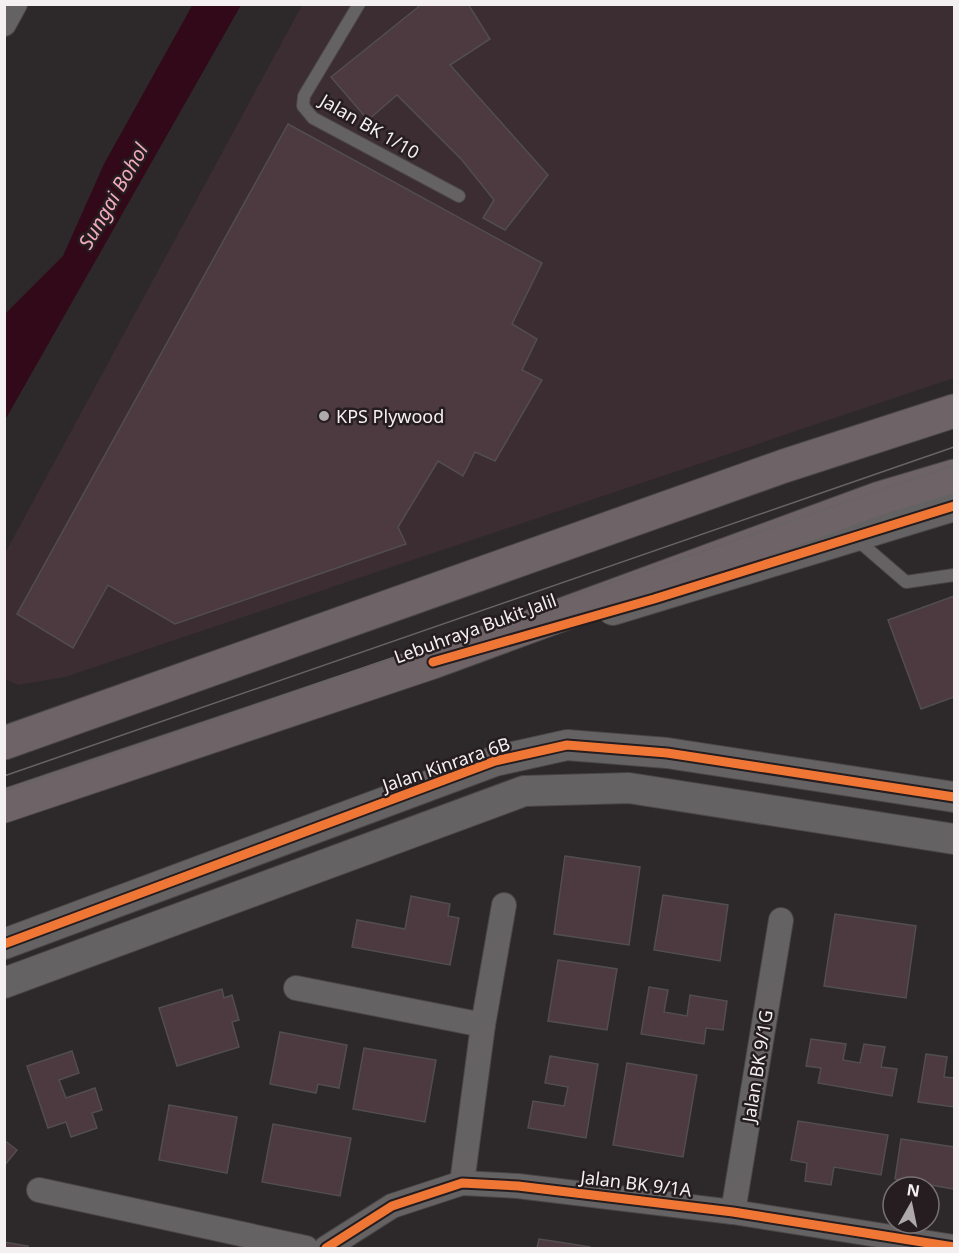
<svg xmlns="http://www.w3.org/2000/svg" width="959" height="1253" viewBox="0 0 959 1253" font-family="'Noto Sans',sans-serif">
<rect width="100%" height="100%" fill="#2d2829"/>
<path fill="#3b2d31" d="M 302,5 L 954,5 L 954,378 L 65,677 L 18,685 L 5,679 L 4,555 Z"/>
<path fill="#310919" d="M 193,4 L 241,5 L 5,420 L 5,314 L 63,256 L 104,164 Z"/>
<g fill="#4c3a40" stroke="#524e4e" stroke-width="1.5">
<path d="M 422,4 L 468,4 L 490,39 L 450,65 L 548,175 L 505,230 L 483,218 L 494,200 L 462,160 L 397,95 L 368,120 L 331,77 Z"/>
<path d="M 288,124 L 542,263 L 512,324 L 537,339 L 522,370 L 542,380 L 495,461 L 475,452 L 463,476 L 438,461 L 398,527 L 406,544 L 175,624 L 108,585 L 73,648 L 17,614 Z"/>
<path d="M 954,596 L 954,697 L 921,709 L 888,620 Z"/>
<path d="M 565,856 L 640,867 L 629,945 L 554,934 Z"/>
<path d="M 663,895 L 728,905 L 720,961 L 654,950 Z"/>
<path d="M 411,896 L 450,904 L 448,916 L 459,918 L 450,965 L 352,947 L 357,920 L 405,929 Z"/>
<path d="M 835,914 L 916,926 L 906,998 L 824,986 Z"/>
<path d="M 558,960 L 617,969 L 607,1030 L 548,1021 Z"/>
<path d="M 649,987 L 668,990 L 664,1012 L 687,1016 L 690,995 L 727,1001 L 723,1030 L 706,1028 L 704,1044 L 641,1034 Z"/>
<path d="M 222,989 L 224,998 L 232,995 L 239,1020 L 232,1022 L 239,1047 L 177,1066 L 159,1008 Z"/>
<path d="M 280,1032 L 347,1045 L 339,1088 L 318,1084 L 316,1093 L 270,1084 Z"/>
<path d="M 811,1039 L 846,1044 L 843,1060 L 860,1063 L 864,1044 L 885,1047 L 881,1067 L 897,1069 L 892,1096 L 818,1083 L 821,1068 L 806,1066 Z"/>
<path d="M 364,1048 L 436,1060 L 425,1122 L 353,1109 Z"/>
<path d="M 72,1051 L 79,1073 L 59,1080 L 66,1098 L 95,1088 L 102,1110 L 92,1113 L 97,1128 L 71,1137 L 66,1122 L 48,1128 L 27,1066 Z"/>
<path d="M 926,1054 L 947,1057 L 944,1077 L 954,1078 L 954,1107 L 918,1102 Z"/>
<path d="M 550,1056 L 598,1064 L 586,1138 L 528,1128 L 533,1101 L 564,1106 L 568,1087 L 545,1083 Z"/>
<path d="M 627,1063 L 697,1075 L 683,1157 L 613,1145 Z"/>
<path d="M 169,1105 L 237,1117 L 227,1173 L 159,1160 Z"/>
<path d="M 798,1121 L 888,1135 L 881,1175 L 834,1167 L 831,1185 L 805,1181 L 807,1163 L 791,1160 Z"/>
<path d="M 273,1124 L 351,1138 L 340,1196 L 262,1182 Z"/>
<path d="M 901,1139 L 954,1147 L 954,1189 L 895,1179 Z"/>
<path d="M 4,1140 L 17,1150 L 4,1166 Z"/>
<path d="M 539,1239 L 590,1247 L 590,1248 L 537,1248 Z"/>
<path d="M 4,1242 L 28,1246 L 27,1248 L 4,1248 Z"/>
</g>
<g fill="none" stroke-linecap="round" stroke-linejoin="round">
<g stroke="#4a4646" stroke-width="14">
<g id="service">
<path d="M 359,4 L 304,96 L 303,106 L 313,118 L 459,196"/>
<path d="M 855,538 L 906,582 L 954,575"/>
</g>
</g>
<g stroke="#4a4646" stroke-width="26">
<g id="minor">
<path d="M 4,24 L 15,4"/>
<path d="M 296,988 L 483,1025"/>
<path d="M 462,1183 L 483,1025 L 504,905"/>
<path d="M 39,1190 L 306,1248"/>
<path d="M 733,1212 L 781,920"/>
<path d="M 326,1248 L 392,1206 L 462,1183 L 518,1186 L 733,1212 L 954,1247"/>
</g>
</g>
<g stroke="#4a4646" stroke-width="32">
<g id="tertiary">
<path d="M 613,610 L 954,506"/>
<path d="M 4,944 L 495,761 L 567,745 L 667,753 L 954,797"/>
<path d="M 4,983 L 524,791 L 629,788 L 954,839"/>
</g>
</g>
<g stroke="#4a4646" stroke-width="35">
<g id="trunk">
<path d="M 4,743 L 784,466 L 954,411"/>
<path d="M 4,806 L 433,662 L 880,498 L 954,476"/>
</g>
</g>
<use href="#service" stroke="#656263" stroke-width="12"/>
<use href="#minor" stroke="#656263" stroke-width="24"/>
<use href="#tertiary" stroke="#656263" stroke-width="30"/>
<use href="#trunk" stroke="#6e6366" stroke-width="33"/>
<g stroke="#686465" stroke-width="1.5">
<path d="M 4,776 L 954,447"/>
<path d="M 4,791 L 954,465"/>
</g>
<g stroke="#251d1f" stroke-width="13">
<g id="cycleway">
<path d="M 433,662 L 654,599 L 954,506"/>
<path d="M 4,944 L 495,761 L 567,745 L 667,753 L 954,797"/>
<path d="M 326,1248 L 392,1206 L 462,1183 L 518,1186 L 733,1212 L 954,1247"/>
</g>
</g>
<use href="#cycleway" stroke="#f07635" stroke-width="9"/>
</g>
<circle fill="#aea9aa" stroke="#251d1f" stroke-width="2" cx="324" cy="416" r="6"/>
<g text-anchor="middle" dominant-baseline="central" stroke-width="5" stroke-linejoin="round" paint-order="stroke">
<g font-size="18" fill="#f4eff0" stroke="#251d1f">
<text transform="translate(370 126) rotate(30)">Jalan BK 1/10</text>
<text transform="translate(475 628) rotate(-20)">Lebuhraya Bukit Jalil</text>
<text transform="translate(446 764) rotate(-19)">Jalan Kinrara 6B</text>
<text transform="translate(757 1066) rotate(-81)">Jalan BK 9/1G</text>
<text transform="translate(636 1183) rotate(7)">Jalan BK 9/1A</text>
</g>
<g font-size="18" fill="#f4eff0" stroke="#251d1f" text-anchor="start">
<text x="336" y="416">KPS Plywood</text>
</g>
<g font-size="20" font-style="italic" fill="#f2a9bd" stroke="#251d1f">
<text transform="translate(113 196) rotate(-60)">Sungai Bohol</text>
</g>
</g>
<rect width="959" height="1253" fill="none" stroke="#f4eff0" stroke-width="12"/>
<g transform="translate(911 1205) rotate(9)"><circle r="28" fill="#251d1f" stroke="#787173" stroke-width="1.5"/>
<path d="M0-4.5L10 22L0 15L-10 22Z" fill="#aea9aa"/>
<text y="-9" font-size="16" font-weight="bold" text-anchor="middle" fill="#f4eff0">N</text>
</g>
</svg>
